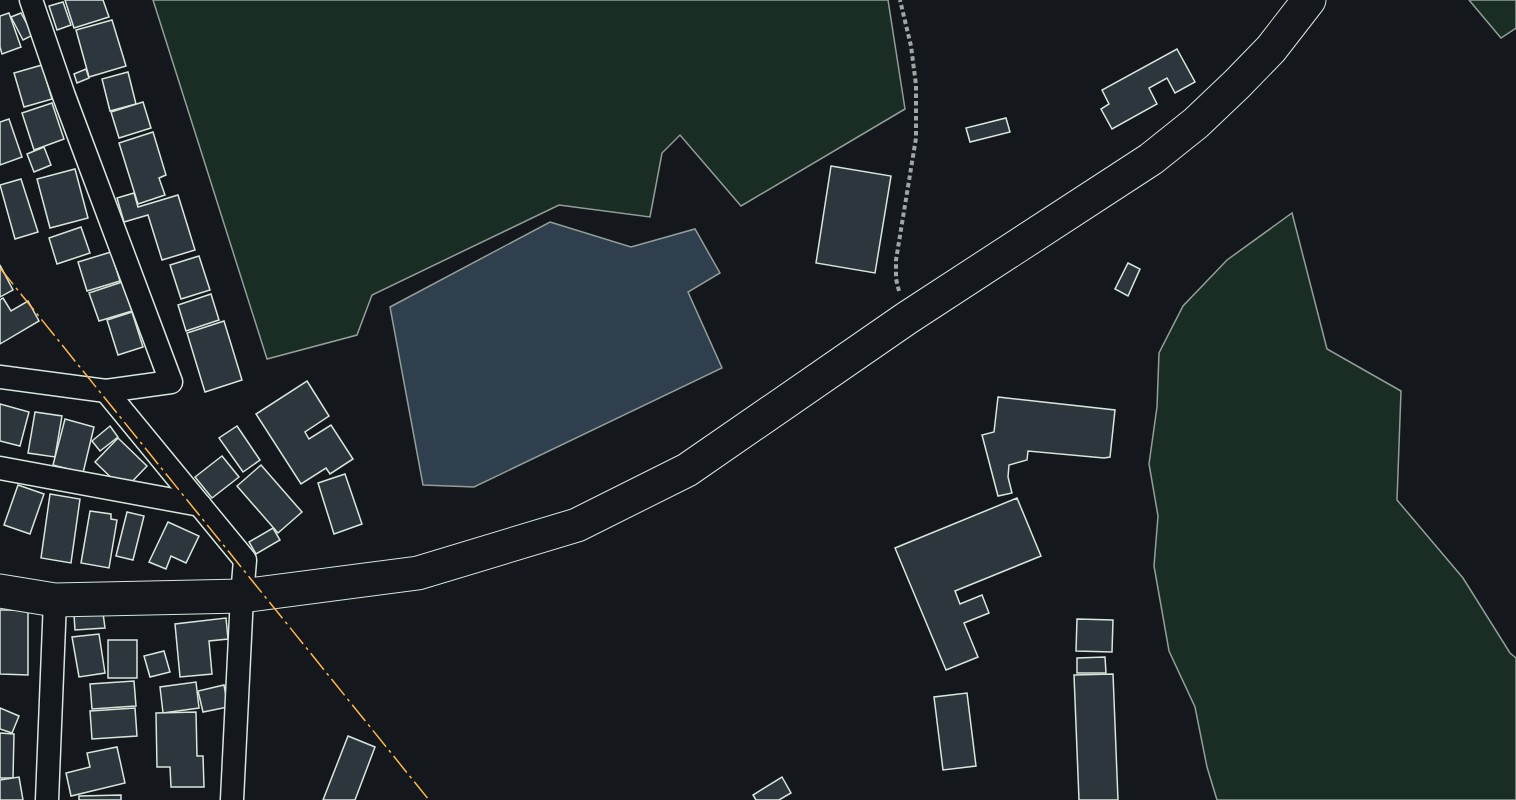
<svg xmlns="http://www.w3.org/2000/svg" width="1516" height="800" viewBox="0 0 1516 800" font-family="'DejaVu Sans',sans-serif">
<rect width="100%" height="100%" fill="#14181c"/>
<g fill="#1a2d24" stroke="#939e99" stroke-width="1.5">
<path d="M 153,0 L 888,0 L 905,109 L 741,206 L 680,135 L 662,153 L 650,217 L 559,205 L 372,295 L 357,335 L 267,359 Z"/>
<path d="M 1469,0 L 1516,0 L 1516,28 L 1501,38 Z"/>
<path d="M 1292,213 L 1327,349 L 1401,391 L 1397,500 L 1463,578 L 1510,653 L 1516,658 L 1516,800 L 1217,800 L 1207,767 L 1195,707 L 1169,651 L 1154,566 L 1158,516 L 1149,464 L 1157,407 L 1159,353 L 1183,306 L 1227,260 Z"/>
</g>
<path fill="#2f3f4d" stroke="#939e99" stroke-width="1.5" d="M 550,222 L 631,247 L 695,229 L 720,273 L 688,292 L 722,368 L 474,487 L 423,485 L 390,307 Z"/>
<g fill="#2c363c" stroke="#d8e6dc" stroke-width="1.5">
<path d="M 65,0 L 103,0 L 109,17 L 74,28 Z"/>
<path d="M 63,2 L 71,25 L 57,30 L 49,6 Z"/>
<path d="M 9,13 L 21,47 L 2,54 L 0,47 L 0,16 Z"/>
<path d="M 21,13 L 33,35 L 23,40 L 11,17 Z"/>
<path d="M 112,20 L 126,66 L 89,77 L 76,30 Z"/>
<path d="M 1177,49 L 1195,82 L 1175,93 L 1167,78 L 1149,88 L 1157,104 L 1112,129 L 1101,109 L 1109,104 L 1102,90 Z"/>
<path d="M 42,65 L 52,99 L 24,107 L 14,73 Z"/>
<path d="M 86,69 L 89,78 L 77,83 L 74,74 Z"/>
<path d="M 128,72 L 136,104 L 110,111 L 102,79 Z"/>
<path d="M 143,102 L 151,128 L 119,138 L 111,112 Z"/>
<path d="M 52,103 L 64,139 L 34,150 L 22,113 Z"/>
<path d="M 1006,118 L 1010,132 L 970,142 L 966,128 Z"/>
<path d="M 9,119 L 22,157 L 0,165 L 0,122 Z"/>
<path d="M 153,132 L 166,175 L 159,178 L 165,195 L 138,204 L 119,143 Z"/>
<path d="M 44,147 L 51,165 L 34,172 L 27,154 Z"/>
<path d="M 831,166 L 891,176 L 875,273 L 816,263 Z"/>
<path d="M 75,169 L 88,218 L 50,228 L 37,179 Z"/>
<path d="M 21,179 L 38,232 L 15,239 L 0,185 Z"/>
<path d="M 134,193 L 138,207 L 178,195 L 195,250 L 162,260 L 148,215 L 124,222 L 117,198 Z"/>
<path d="M 81,227 L 90,253 L 57,264 L 49,238 Z"/>
<path d="M 111,252 L 120,281 L 87,291 L 78,262 Z"/>
<path d="M 199,256 L 210,290 L 181,299 L 170,265 Z"/>
<path d="M 1128,263 L 1140,269 L 1128,296 L 1115,289 Z"/>
<path d="M 0,265 L 13,290 L 0,297 Z"/>
<path d="M 122,282 L 132,311 L 99,321 L 89,293 Z"/>
<path d="M 211,294 L 219,320 L 186,331 L 178,305 Z"/>
<path d="M 3,298 L 11,311 L 28,301 L 39,321 L 0,344 L 0,300 Z"/>
<path d="M 132,312 L 143,347 L 118,355 L 107,320 Z"/>
<path d="M 224,321 L 242,380 L 205,392 L 187,333 Z"/>
<path d="M 307,381 L 329,416 L 305,432 L 309,439 L 331,425 L 353,459 L 330,474 L 326,468 L 301,484 L 256,414 Z"/>
<path d="M 998,397 L 1115,410 L 1110,457 L 1104,458 L 1028,451 L 1027,460 L 1009,465 L 1008,477 L 1012,493 L 998,496 L 982,435 L 994,432 Z"/>
<path d="M 0,404 L 29,412 L 20,446 L 0,441 Z"/>
<path d="M 35,412 L 62,416 L 55,457 L 28,453 Z"/>
<path d="M 65,419 L 94,427 L 83,473 L 53,465 Z"/>
<path d="M 110,426 L 118,437 L 100,451 L 92,441 Z"/>
<path d="M 237,426 L 260,460 L 243,472 L 219,438 Z"/>
<path d="M 118,438 L 147,466 L 124,490 L 95,462 Z"/>
<path d="M 222,456 L 239,477 L 212,498 L 195,477 Z"/>
<path d="M 261,465 L 302,512 L 278,533 L 237,486 Z"/>
<path d="M 345,474 L 362,524 L 334,534 L 318,483 Z"/>
<path d="M 18,485 L 44,494 L 30,534 L 4,525 Z"/>
<path d="M 50,494 L 80,499 L 71,563 L 41,558 Z"/>
<path d="M 1017,498 L 1041,556 L 955,591 L 960,604 L 982,595 L 989,613 L 964,623 L 978,657 L 946,670 L 895,548 Z"/>
<path d="M 90,511 L 111,514 L 111,519 L 117,520 L 109,568 L 81,563 Z"/>
<path d="M 127,512 L 144,516 L 133,560 L 116,556 Z"/>
<path d="M 168,522 L 199,536 L 186,563 L 171,556 L 166,569 L 149,562 Z"/>
<path d="M 273,528 L 280,540 L 256,554 L 249,542 Z"/>
<path d="M 0,610 L 28,610 L 28,675 L 0,674 Z"/>
<path d="M 103,613 L 105,628 L 75,630 L 74,615 Z"/>
<path d="M 226,618 L 228,639 L 209,641 L 212,674 L 180,677 L 175,624 Z"/>
<path d="M 1077,619 L 1113,620 L 1112,652 L 1076,651 Z"/>
<path d="M 99,634 L 105,673 L 79,677 L 72,637 Z"/>
<rect x="108" y="640" width="29" height="38"/>
<path d="M 164,651 L 170,672 L 150,677 L 144,656 Z"/>
<path d="M 1105,657 L 1106,673 L 1077,673 L 1077,658 Z"/>
<path d="M 1113,674 L 1118,800 L 1079,800 L 1074,675 Z"/>
<path d="M 134,681 L 136,706 L 92,709 L 90,684 Z"/>
<path d="M 196,682 L 199,708 L 163,713 L 160,687 Z"/>
<path d="M 224,685 L 228,707 L 203,712 L 198,691 Z"/>
<path d="M 967,693 L 976,766 L 943,770 L 934,697 Z"/>
<path d="M 0,708 L 19,716 L 12,733 L 0,729 Z"/>
<path d="M 135,708 L 137,736 L 92,739 L 90,711 Z"/>
<path d="M 196,712 L 197,756 L 203,756 L 204,787 L 171,787 L 170,767 L 157,767 L 156,713 Z"/>
<path d="M 0,733 L 14,734 L 13,778 L 0,778 Z"/>
<path d="M 348,736 L 375,747 L 355,800 L 323,800 Z"/>
<path d="M 117,747 L 125,783 L 71,796 L 66,773 L 90,767 L 87,753 Z"/>
<path d="M 19,777 L 23,800 L 0,800 L 0,780 Z"/>
<path d="M 782,777 L 791,793 L 779,800 L 756,800 L 753,795 Z"/>
<path d="M 121,795 L 121,800 L 79,800 L 79,796 Z"/>
</g>
<g fill="none" stroke-linecap="round" stroke-linejoin="round">
<g stroke="#d8e6dc" stroke-width="25">
<g id="street">
<path d="M 0,377 L 106,391 L 171,382 L 64,96 L 31,0"/>
<path d="M 106,391 L 245,560 L 242,596 L 232,800"/>
<path d="M 0,468 L 200,505"/>
<path d="M 47,800 L 55,600"/>
</g>
</g>
<g stroke="#d8e6dc" stroke-width="35">
<path id="secondary" d="M 0,591 L 55,600 L 242,596 L 418,573 L 577,525 L 687,470 L 907,318 L 1151,159 L 1196,123 L 1237,84 L 1271,49 L 1309,0"/>
</g>
<path stroke="#9da8a2" stroke-width="4" stroke-dasharray="4.5 3" stroke-linecap="butt" d="M 899,291 L 896,279 L 896,260 L 916,138 L 916,85 L 911,46 L 900,0"/>
<use href="#street" stroke="#14181c" stroke-width="22"/>
<use href="#secondary" stroke="#14181c" stroke-width="33"/>
<path stroke="#ffb74d" stroke-width="1.5" stroke-dasharray="21 4.5 3 4.5" stroke-linecap="butt" d="M 0,268 L 429,800"/>
</g>
</svg>
